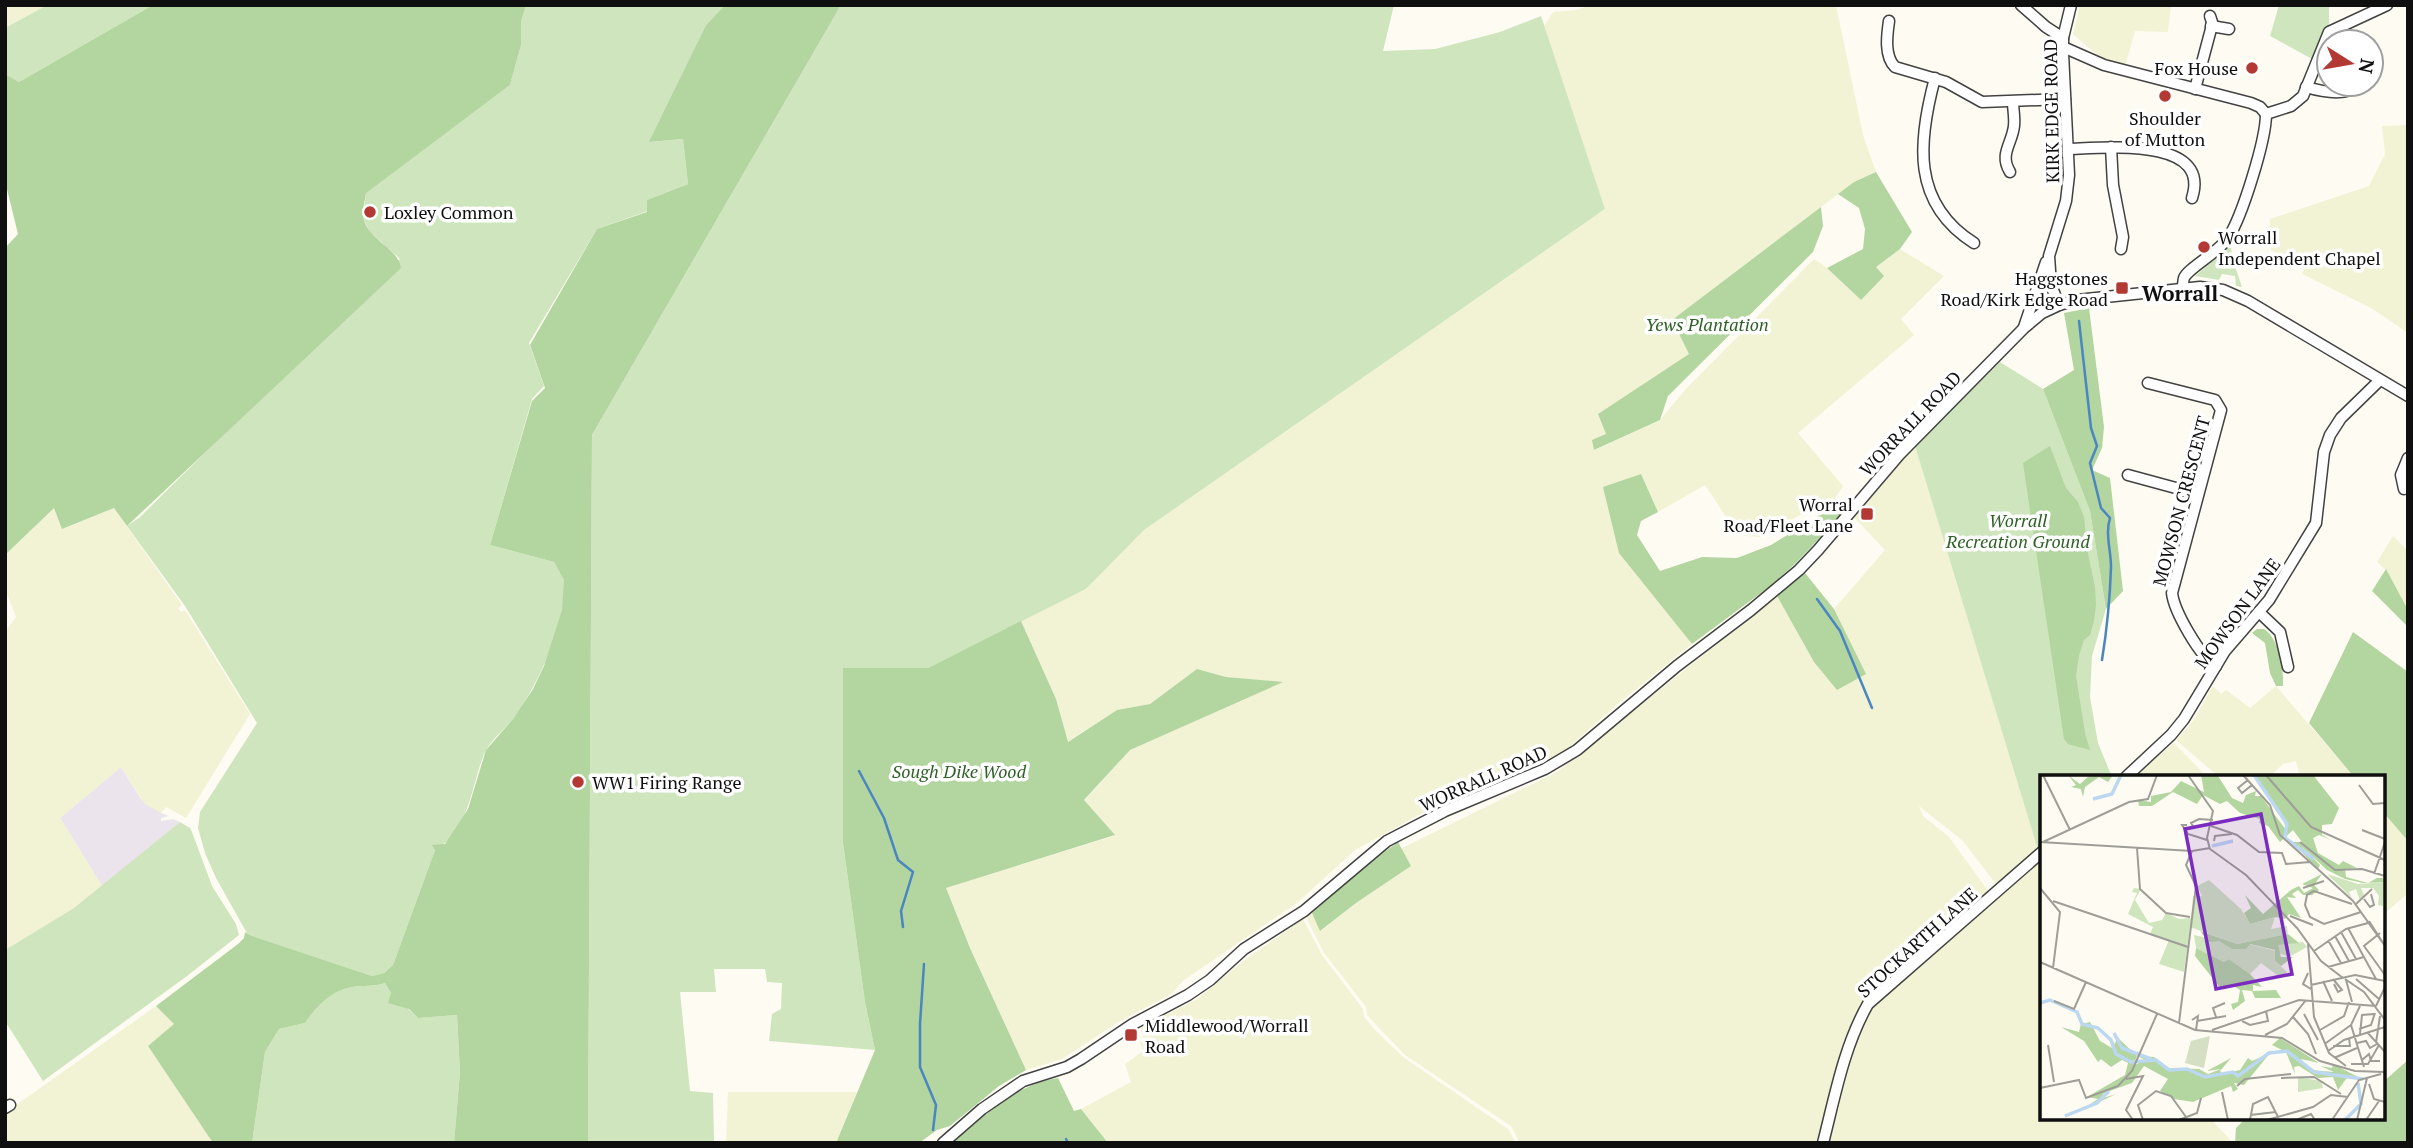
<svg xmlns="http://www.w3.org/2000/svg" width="2413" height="1148" viewBox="0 0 2413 1148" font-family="'PT Serif',serif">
<rect width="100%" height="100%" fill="#fefcf2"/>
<path fill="#ece4ec" d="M 121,767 L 141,799 L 161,813 L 169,816 L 161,818 L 161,821 L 173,819 L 180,822 L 102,886 L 60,818 Z"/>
<g fill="#f2f2d4">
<path d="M 5,5 L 47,5 L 5,28 Z"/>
<path d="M 1591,5 L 1836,5 L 1863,135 L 1876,172 L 1854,182 L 1672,320 L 1689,354 L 1598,414 L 1606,434 L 1595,450 L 1660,420 L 1685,390 L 1814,259 L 1827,268 L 1861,300 L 1875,267 L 1900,249 L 1944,276 L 1901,319 L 1914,335 L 1798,433 L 1843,486 L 1834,500 L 1824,502 L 1760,537 L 1746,536 L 1734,529 L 1705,485 L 1658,512 L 1641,474 L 1620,553 L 1692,644 L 1620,702 L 1568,748 L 1549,760 L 1428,810 L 1355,850 L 1298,902 L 1184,980 L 1171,994 L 1117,1023 L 1062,1059 L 1026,1070 L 970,948 L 946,888 L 1114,836 L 1084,801 L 1130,750 L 1281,682 L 1226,677 L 1197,669 L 1150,704 L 1117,710 L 1067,742 L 1056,699 L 1021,621 L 1086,589 L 1144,530 L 1605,209 L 1544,26 L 1553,12 L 1576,10 Z"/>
<path d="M 2080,5 L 2171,5 L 2168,32 L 2135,31 L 2125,66 L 2103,60 L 2073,34 Z"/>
<path d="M 2408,125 L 2408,333 L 2371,308 L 2302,274 L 2305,267 L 2271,250 L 2270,219 L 2369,186 L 2385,154 L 2382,126 Z"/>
<path d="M 1915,446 L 2038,850 L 1996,884 L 1963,841 L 1919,806 L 1923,816 L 1949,837 L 1989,892 L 1861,1005 L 1844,1042 L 1819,1143 L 1520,1143 L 1511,1126 L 1405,1055 L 1379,1028 L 1367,1015 L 1366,1007 L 1324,953 L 1306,917 L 1312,913 L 1321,931 L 1356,903 L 1411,866 L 1400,849 L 1557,772 L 1777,596 L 1814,662 L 1865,674 L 1834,609 L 1885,550 L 1853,516 Z"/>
<path d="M 55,507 L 63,529 L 114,508 L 182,605 L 178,608 L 181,612 L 185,610 L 250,714 L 186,818 L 166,807 L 161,813 L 145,804 L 121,767 L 60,818 L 102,886 L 74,908 L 5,950 L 5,632 L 16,617 L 5,589 L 5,555 Z"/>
<path d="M 2393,536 L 2408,551 L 2408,610 L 2386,570 L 2377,562 Z"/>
<path d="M 2213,686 L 2221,694 L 2226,690 L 2250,708 L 2276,686 L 2354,777 L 2300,777 L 2296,761 L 2283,764 L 2269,777 L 2219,777 L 2176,740 L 2193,721 Z"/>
<path d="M 2174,743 L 2207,777 L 2134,777 Z"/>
<path d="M 2383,812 L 2408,841 L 2408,893 L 2383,915 Z"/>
<path d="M 2042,860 L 2042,1118 L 2210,1118 L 2233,1143 L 1828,1143 L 1850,1056 L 1874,1005 Z"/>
<path d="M 1303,919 L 1322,955 L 1363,1009 L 1364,1017 L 1376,1031 L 1403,1057 L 1508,1129 L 1516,1143 L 1108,1143 L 1081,1109 L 1131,1082 L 1125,1064 L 1143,1051 L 1140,1042 L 1144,1039 L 1140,1028 L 1197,999 L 1242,962 Z"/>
<path d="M 156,1006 L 175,1024 L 148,1046 L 213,1143 L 5,1143 L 5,1113 Z"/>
<path d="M 728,1092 L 857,1092 L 836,1143 L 726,1143 Z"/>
</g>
<g fill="#cfe5be">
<path d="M 47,5 L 153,5 L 19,82 L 5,74 L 5,28 Z"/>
<path d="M 526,5 L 725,5 L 706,25 L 650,142 L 683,139 L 688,184 L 647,200 L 648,211 L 597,229 L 529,343 L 544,386 L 532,399 L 490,545 L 554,562 C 557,568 563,575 564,581 C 570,617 535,691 513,719 C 504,730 491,740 485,752 C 471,784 470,831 435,850 L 393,965 L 384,973 L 372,976 L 248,935 L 216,878 L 205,853 L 198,828 L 200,812 L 257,723 L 185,606 L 127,526 L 140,517 L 400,259 L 370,232 L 363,218 L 366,192 L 510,85 L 521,45 L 521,22 Z"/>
<path d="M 841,5 L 1394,5 L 1383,51 L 1435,49 L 1500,32 L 1541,16 L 1605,209 L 1144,530 L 1086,589 L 928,668 L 844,668 L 843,843 L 865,1002 L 875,1050 L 769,1041 L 772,1014 L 781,1009 L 782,983 L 767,982 L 765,969 L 714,969 L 716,992 L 680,992 L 690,1091 L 713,1093 L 714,1143 L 588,1143 L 592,435 Z"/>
<path d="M 2279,5 L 2329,5 L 2329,27 L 2312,59 L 2270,36 Z"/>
<path d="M 2231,246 L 2232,257 L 2242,287 L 2236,286 L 2235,276 L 2222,274 L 2219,280 L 2195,276 Z"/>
<path d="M 2000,362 L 2043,389 L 2090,511 L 2106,609 L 2092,656 L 2090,697 L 2098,743 L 2112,777 L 2042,777 L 2042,846 L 2038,850 L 1915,446 Z"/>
<path d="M 180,822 L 190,828 L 192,832 L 212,886 L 236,924 L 239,935 L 187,976 L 43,1081 L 5,1021 L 5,950 L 74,908 Z"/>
<path d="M 385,983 L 391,993 L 418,1018 L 457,1015 L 460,1072 L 454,1143 L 252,1143 L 265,1052 L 279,1029 L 305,1023 C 316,1007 332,990 352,987 C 364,985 374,987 385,983 Z"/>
</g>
<g fill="#b3d59f">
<path d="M 153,5 L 526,5 L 521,22 L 521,45 L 510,85 L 366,193 C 365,201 361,213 364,220 C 370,241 398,248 401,268 L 127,526 L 114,508 L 62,529 L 54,508 L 5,555 L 5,248 L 18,234 L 5,181 L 5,74 L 19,82 Z"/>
<path d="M 725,5 L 841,5 L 592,435 L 588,1143 L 454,1143 L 460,1072 L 457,1015 L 418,1018 L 409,1009 L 388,1003 L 391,993 L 385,983 C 373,987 364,985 352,987 C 332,990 316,1007 305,1023 L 279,1029 L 265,1052 L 252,1143 L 213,1143 L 148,1046 L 174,1024 L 156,1006 L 238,944 L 244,938 L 245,932 L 249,935 L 372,976 L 384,973 L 393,965 L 435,850 L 432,845 L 445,844 L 468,809 L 486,750 L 513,719 L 533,689 L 544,666 L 562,610 L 564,580 L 554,562 L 490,545 L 532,401 L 545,388 L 530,345 L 597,229 L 647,212 L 647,200 L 688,184 L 683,139 L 649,142 L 706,25 Z"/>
<path d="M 1876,172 L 1912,232 L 1900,249 L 1876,267 L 1884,276 L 1861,300 L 1827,268 L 1863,249 L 1865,229 L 1859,208 L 1838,194 L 1854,182 Z"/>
<path d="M 1821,207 L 1823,226 L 1813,252 L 1668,396 L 1660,420 L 1594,450 L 1592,440 L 1606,434 L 1598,414 L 1689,354 L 1672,320 Z"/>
<path d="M 2089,308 L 2104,427 L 2102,448 L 2092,470 L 2110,478 L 2123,591 L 2106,609 L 2090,511 L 2043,389 L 2074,370 L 2064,313 Z"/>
<path d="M 2050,446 L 2066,488 L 2078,502 L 2084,517 L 2087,549 L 2095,587 L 2096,605 L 2094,621 L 2090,635 L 2084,640 L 2079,656 L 2076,676 L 2085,733 L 2090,750 L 2068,744 L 2064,739 L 2023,463 Z"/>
<path d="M 1641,474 L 1658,512 L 1641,521 L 1637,535 L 1660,571 L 1702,557 L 1737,558 L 1771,545 L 1818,516 L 1838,508 L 1841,515 L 1796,563 L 1769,587 L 1692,644 L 1619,553 L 1603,487 Z"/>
<path d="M 2386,569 L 2408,610 L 2408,627 L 2372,591 Z"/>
<path d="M 1805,573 L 1834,609 L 1866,674 L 1837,690 L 1814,662 L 1777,596 Z"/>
<path d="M 1021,621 L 1056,699 L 1068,742 L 1117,710 L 1150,704 L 1197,669 L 1226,677 L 1283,682 L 1130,750 L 1084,800 L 1115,835 L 946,888 L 970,948 L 1026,1070 L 999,1086 L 950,1126 L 937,1130 L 919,1143 L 836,1143 L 875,1050 L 865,1002 L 843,843 L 843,668 L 928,668 Z"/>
<path d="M 2257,629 L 2264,629 C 2279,638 2284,670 2283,686 L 2276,686 L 2270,673 L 2265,643 L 2252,633 Z"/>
<path d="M 2353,632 L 2408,672 L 2408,841 L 2383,812 L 2383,777 L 2354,777 L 2309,723 Z"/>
<path d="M 1398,842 L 1411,866 L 1356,903 L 1320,931 L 1312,913 L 1365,866 Z"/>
<path d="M 2408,1060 L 2408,1143 L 2235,1143 L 2236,1128 L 2246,1118 L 2383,1118 L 2383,1082 Z"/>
<path d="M 1058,1078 L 1074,1111 L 1081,1109 L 1108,1143 L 953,1143 C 985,1115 1016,1084 1058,1078 Z"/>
</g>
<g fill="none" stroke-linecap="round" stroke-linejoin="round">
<g stroke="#4a87c0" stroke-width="2.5">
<path d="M 2079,321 L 2091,428 L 2097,446 L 2090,463 L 2101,508 L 2110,518 C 2105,534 2111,550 2111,567 C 2110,599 2107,629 2102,660"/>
<path d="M 1817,599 L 1840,631 L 1872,708"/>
<path d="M 859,771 L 884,818 L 898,860 L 913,872 L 901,911 L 903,927"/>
<path d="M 924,964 L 920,1024 L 920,1067 L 936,1105 L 933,1130"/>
<path d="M 1066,1139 L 1068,1143"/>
</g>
<g stroke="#424242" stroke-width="13">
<g id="minor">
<path d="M 2021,5 L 2046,27 L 2063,38"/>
<path d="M 1889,21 C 1887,35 1884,56 1895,67 L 1946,82 L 1982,102 L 2065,99"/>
<path d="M 2211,26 L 2229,29"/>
<path d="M 2063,47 L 2104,65 L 2251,103 L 2260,107 L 2266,114"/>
<path d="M 1935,78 C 1918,141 1911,203 1974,243"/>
<path d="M 2306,87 C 2323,92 2347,96 2361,85"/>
<path d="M 2195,89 L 2211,29 L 2212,22 L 2210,16"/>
<path d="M 2266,114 L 2291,106 L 2303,96 L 2329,32 L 2387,5"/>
<path d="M 2111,147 L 2113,185 L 2123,237 L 2121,249"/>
<path d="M 2068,149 C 2102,148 2212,136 2192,198"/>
<path d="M 2010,172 C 1999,154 2012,144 2014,126 C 2015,118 2013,109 2013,102"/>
<path d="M 2183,289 C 2183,288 2183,279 2184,278 C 2188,268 2219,252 2228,238 C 2242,217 2266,140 2266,114"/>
<path d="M 2059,305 L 2051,285 L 2049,256 L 2066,201 L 2069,175 L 2063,53 L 2063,38 L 2071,5"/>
<path d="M 2024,327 L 2046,262"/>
<path d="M 2148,383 L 2215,400 L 2221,410 L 2172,593 C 2174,611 2200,657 2216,666"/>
<path d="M 2128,475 L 2198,494"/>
<path d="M 2404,489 L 2401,475 L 2408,458"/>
<path d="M 2259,612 L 2280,632 L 2288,667"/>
<path d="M 2126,777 L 2171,735 L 2184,719 L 2225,651 L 2269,600 L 2316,523 L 2324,452 L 2330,435 L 2341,418 L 2380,380"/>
<path d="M 5,1108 L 10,1105"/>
<path d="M 943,1143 L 982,1109 L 1023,1081 L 1067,1067 L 1081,1059 L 1133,1024 L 1188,995 L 1210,980 L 1244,949 L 1304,911 L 1387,841 L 1445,811 L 1545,769 L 1577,750 L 1677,666 L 1751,610 L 1799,570 L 1818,550 L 1899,455 L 2024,328 L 2042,313 L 2059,305 L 2077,300 L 2200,287 L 2223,290 L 2248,301 L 2408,396"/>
<path d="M 1823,1143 C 1835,1096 1844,1046 1868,1004 L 2042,852"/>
</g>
</g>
<use href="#minor" stroke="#fff" stroke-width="10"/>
</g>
<g fill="#b23934" stroke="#fff" stroke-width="2.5">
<circle cx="2252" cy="68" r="7"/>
<circle cx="2165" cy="96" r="7"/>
<circle cx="370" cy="212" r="7"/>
<circle cx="2204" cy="247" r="7"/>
<rect x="2115" y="281" width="14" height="14" rx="3.5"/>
<rect x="1860" y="507" width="14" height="14" rx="3.5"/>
<circle cx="578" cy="782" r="7"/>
<rect x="1124" y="1028" width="14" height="14" rx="3.5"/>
</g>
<g text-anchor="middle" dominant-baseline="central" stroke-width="7" stroke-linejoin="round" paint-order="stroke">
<g font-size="18" fill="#0f0f0f" stroke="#fff" text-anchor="start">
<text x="2238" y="68" text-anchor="end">Fox House</text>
<text x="2165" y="118" text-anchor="middle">Shoulder<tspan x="2165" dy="21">of Mutton</tspan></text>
<text x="384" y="212">Loxley Common</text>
<text x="2218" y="237">Worrall<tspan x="2218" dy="21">Independent Chapel</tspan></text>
<text x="2108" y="278" text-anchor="end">Haggstones<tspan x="2108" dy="21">Road/Kirk Edge Road</tspan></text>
<text x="1853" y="504" text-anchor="end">Worral<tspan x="1853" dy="21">Road/Fleet Lane</tspan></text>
<text x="592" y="782">WW1 Firing Range</text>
<text x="1145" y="1025">Middlewood/Worrall<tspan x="1145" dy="21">Road</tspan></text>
</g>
<g font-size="18" fill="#0f0f0f" stroke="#fff">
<text transform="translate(2051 111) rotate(-91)">KIRK EDGE ROAD</text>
<text transform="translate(1910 423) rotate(-46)">WORRALL ROAD</text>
<text transform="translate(2181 501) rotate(-75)">MOWSON CRESCENT</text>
<text transform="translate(2237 613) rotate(-54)">MOWSON LANE</text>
<text transform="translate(1483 778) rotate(-24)">WORRALL ROAD</text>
<text transform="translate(1917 942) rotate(-42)">STOCKARTH LANE</text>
</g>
<g font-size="18" font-style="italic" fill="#2d6125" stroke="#fff">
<text x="1707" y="324">Yews Plantation</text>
<text x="2018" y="520">Worrall<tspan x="2018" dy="21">Recreation Ground</tspan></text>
<text x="959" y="771">Sough Dike Wood</text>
</g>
<g font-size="21" font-weight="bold" fill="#0f0f0f" stroke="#fff">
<text x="2180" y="293">Worrall</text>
</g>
</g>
<g transform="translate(2040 775)">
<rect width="345" height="345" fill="#fefcf2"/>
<path d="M 287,99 L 318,109 L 345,107 L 343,131 L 338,130 L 339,121 L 333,113 L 321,113 L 324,120 L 320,126 L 316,114 L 309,117 L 312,123 ZM 169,105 L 201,134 L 210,149 L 235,142 L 231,154 L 247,151 L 248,159 L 197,169 L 150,152 L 144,197 L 119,189 L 129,165 L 110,159 L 113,152 L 88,139 L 97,118 L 92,117 L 94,113 L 101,114 L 95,125 L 109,148 L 122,145 L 126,138 L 139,144 L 151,143 L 153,121 L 162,121 L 157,111 ZM 154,160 L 180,166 L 192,174 L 206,174 L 209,169 L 236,176 L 238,170 L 263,167 L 267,172 L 249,182 L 236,177 L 235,186 L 247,197 L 241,203 L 221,188 L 210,199 L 189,184 L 184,187 L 156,173 ZM 258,302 L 281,306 L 283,313 L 258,317 Z" fill="#cfe5be"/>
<path d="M 28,0 L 40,9 L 50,0 L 73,0 L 68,7 L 59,2 L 45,12 L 43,22 L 41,14 L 31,12 L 36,10 ZM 161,0 L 178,1 L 192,23 L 203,28 L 206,20 L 216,16 L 215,21 L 221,21 L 246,55 L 243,42 L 214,0 L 273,0 L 299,33 L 292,49 L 282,50 L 282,60 L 291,65 L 279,60 L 273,63 L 278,78 L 299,90 L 303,86 L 317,93 L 305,94 L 306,102 L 328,108 L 337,103 L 343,103 L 345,107 L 323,108 L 305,104 L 287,95 L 259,69 L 280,90 L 278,94 L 252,67 L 262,67 L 253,55 L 240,67 L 228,51 L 219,48 L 220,44 L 200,38 L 187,26 L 180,29 L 163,20 L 157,29 L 133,17 L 112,31 L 99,31 L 98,25 L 111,27 L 111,21 L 131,17 L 141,6 L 164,17 ZM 282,99 L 274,110 L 279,115 L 272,120 L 263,120 L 258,115 L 252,119 L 256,123 L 247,122 L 261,143 L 249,139 L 245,144 L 235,142 L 210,149 L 204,138 L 211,133 L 205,120 L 223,139 L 251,115 L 259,111 L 264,118 L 273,113 L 262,109 ZM 160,156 L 197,169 L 248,159 L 259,168 L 238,170 L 241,182 L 253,182 L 241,191 L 235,186 L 235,175 L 210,169 L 206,174 L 192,174 L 179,166 L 169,167 ZM 156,173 L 184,187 L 189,184 L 210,199 L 222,212 L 213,210 L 213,216 L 236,215 L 241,223 L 215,223 L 212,216 L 202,215 L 205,226 L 193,235 L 191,229 L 198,227 L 200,215 L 192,210 L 181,214 L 155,181 ZM 50,247 L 60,266 L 72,273 L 69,261 L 75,269 L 77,262 L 97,281 L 93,291 L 105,285 L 98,281 L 114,282 L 129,293 L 159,294 L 168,299 L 181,294 L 167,296 L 191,283 L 180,296 L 183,299 L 200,295 L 208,283 L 212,286 L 230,278 L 204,310 L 194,308 L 198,314 L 193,317 L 191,311 L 153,327 L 134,324 L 120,316 L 128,304 L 104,291 L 92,308 L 64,318 L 60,324 L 76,319 L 40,336 L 58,324 L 47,322 L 85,300 L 88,288 L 82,285 L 71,292 L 61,284 L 58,287 L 44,266 L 21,252 L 39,257 L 41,249 ZM 240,263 L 279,288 L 261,284 L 270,295 L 294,297 L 280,291 L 292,293 L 293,289 L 318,302 L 317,303 L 309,300 L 298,315 L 293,302 L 278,303 L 259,291 L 254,292 L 255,299 L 246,277 L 232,270 Z" fill="#b3d59f"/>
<path d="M 170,261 L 164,293 L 145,288 L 151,266 Z" fill="#d4dfc4"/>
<path fill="none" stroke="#bcd8f0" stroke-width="3.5" d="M 214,0 L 247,49 L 245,63 L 274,84M 53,24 L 72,19 L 81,0M 172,71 L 193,66M 0,228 L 10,225 L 37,237 L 42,249 L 58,253 L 71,265 L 76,279 L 91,287 L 116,285 L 129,295 L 147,294 L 165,302 L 193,297 L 198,301 L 229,278 L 247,276 L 274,297 L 323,304M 74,258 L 82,273 L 111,284M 25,341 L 57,328 L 69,316M 305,345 L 321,329 L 318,308"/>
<path fill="none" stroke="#9e9d97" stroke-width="2" d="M 3,0 L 30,55M 148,0 L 173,36 L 167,63 L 170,74 L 206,100 L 257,153 L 281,186 L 303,203M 203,0 L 230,30 L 240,60 L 313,126 L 345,171M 226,0 L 271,52 L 345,85M 208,5 L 198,13 L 202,18 L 212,10M 319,10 L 333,29 L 345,28M 147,50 L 142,50 L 148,59 L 167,65M 153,51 L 151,48 L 159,44 L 173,45M 171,51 L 197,60 L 219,77 L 242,78 L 246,89 L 270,87M 322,55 L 345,64M 174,66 L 175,61 L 192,59M 0,67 L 152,76 L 170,73M 3,67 L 89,27 L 108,24 L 117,0M 260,67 L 295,95 L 322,94 L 345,101M 97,73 L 100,114 L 126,138 L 150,142M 334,99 L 345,67M 0,113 L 20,137 L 13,193M 263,113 L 284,106M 324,124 L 330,132 L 334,130 L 331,119M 13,126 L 148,172M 312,129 L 274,116 L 267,120 L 265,130 L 270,142 L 284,149 L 321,137M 316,129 L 332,114M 250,141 L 273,150M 329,146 L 345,171M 308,153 L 336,204M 301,157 L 316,184M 340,158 L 324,171 L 345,200M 295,161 L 309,186M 288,165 L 301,188M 268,169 L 274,242 L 289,278 L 306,291M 274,176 L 306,154 L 328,148M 0,187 L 155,255 L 242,263 L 280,286 L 315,296 L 344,297M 288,192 L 324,182M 268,198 L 263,209 L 271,214M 293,204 L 302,215 L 298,217 L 294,209M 305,204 L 324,217 L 345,245M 316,204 L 339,224M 306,205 L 312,227M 283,206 L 292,226M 271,210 L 315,200 L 345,206M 14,226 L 34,234 L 46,207M 320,231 L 311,250 L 324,292M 336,231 L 345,212M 264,239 L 278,265M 176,242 L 173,233 L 185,228M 253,242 L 268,259 L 276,279M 152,245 L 158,241 L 156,255M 157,246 L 186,241M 202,246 L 210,250 L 228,246 L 226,236M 139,248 L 156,111 L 146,90 L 152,76M 319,254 L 331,250 L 335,238M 172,255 L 259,225 L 336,231M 280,255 L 304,241 L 309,227M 327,257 L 345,277M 320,259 L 322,240 L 334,239M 225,260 L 247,249 L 266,225M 286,268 L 311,250M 317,268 L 326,266 L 330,273 L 337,269M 336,268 L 340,241M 8,270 L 14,307M 293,271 L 310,271 L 309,263M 288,276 L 304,265 L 345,252M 294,283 L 317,273M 322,285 L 329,279 L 331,286 L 340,286M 311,289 L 328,289 L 339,270M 241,303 L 274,302 L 301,319M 86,304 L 103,301 L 86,335 L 93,345M 329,309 L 334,324 L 345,327M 197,311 L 205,304 L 251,299M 0,313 L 39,305 L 46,323 L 78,311 L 92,296 L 117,239M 182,317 L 188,345M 210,340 L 236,337M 103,345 L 98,330 L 116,316 L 131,321 L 146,342M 139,345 L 157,338 L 161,323M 210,345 L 213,329 L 228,322 L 238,342M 227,345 L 273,332 L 291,320 L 308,322M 256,345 L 271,339 L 275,345M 292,345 L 319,305 L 341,299M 317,345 L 327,303M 326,345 L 339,326"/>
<path fill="#7b2cbf" fill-opacity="0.15" stroke="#7b2cbf" stroke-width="3.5" d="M 221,39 L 252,199 L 176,214 L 145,54 Z"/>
<rect width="345" height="345" fill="none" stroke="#0f0f0f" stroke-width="3.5"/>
</g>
<rect width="2413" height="1148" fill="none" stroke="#0f0f0f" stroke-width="14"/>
<g transform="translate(2350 63) rotate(101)"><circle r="33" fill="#ffffff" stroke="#9f9f9f" stroke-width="2"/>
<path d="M0-5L12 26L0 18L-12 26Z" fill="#b23934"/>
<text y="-10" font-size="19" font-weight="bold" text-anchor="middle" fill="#0f0f0f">N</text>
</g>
</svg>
